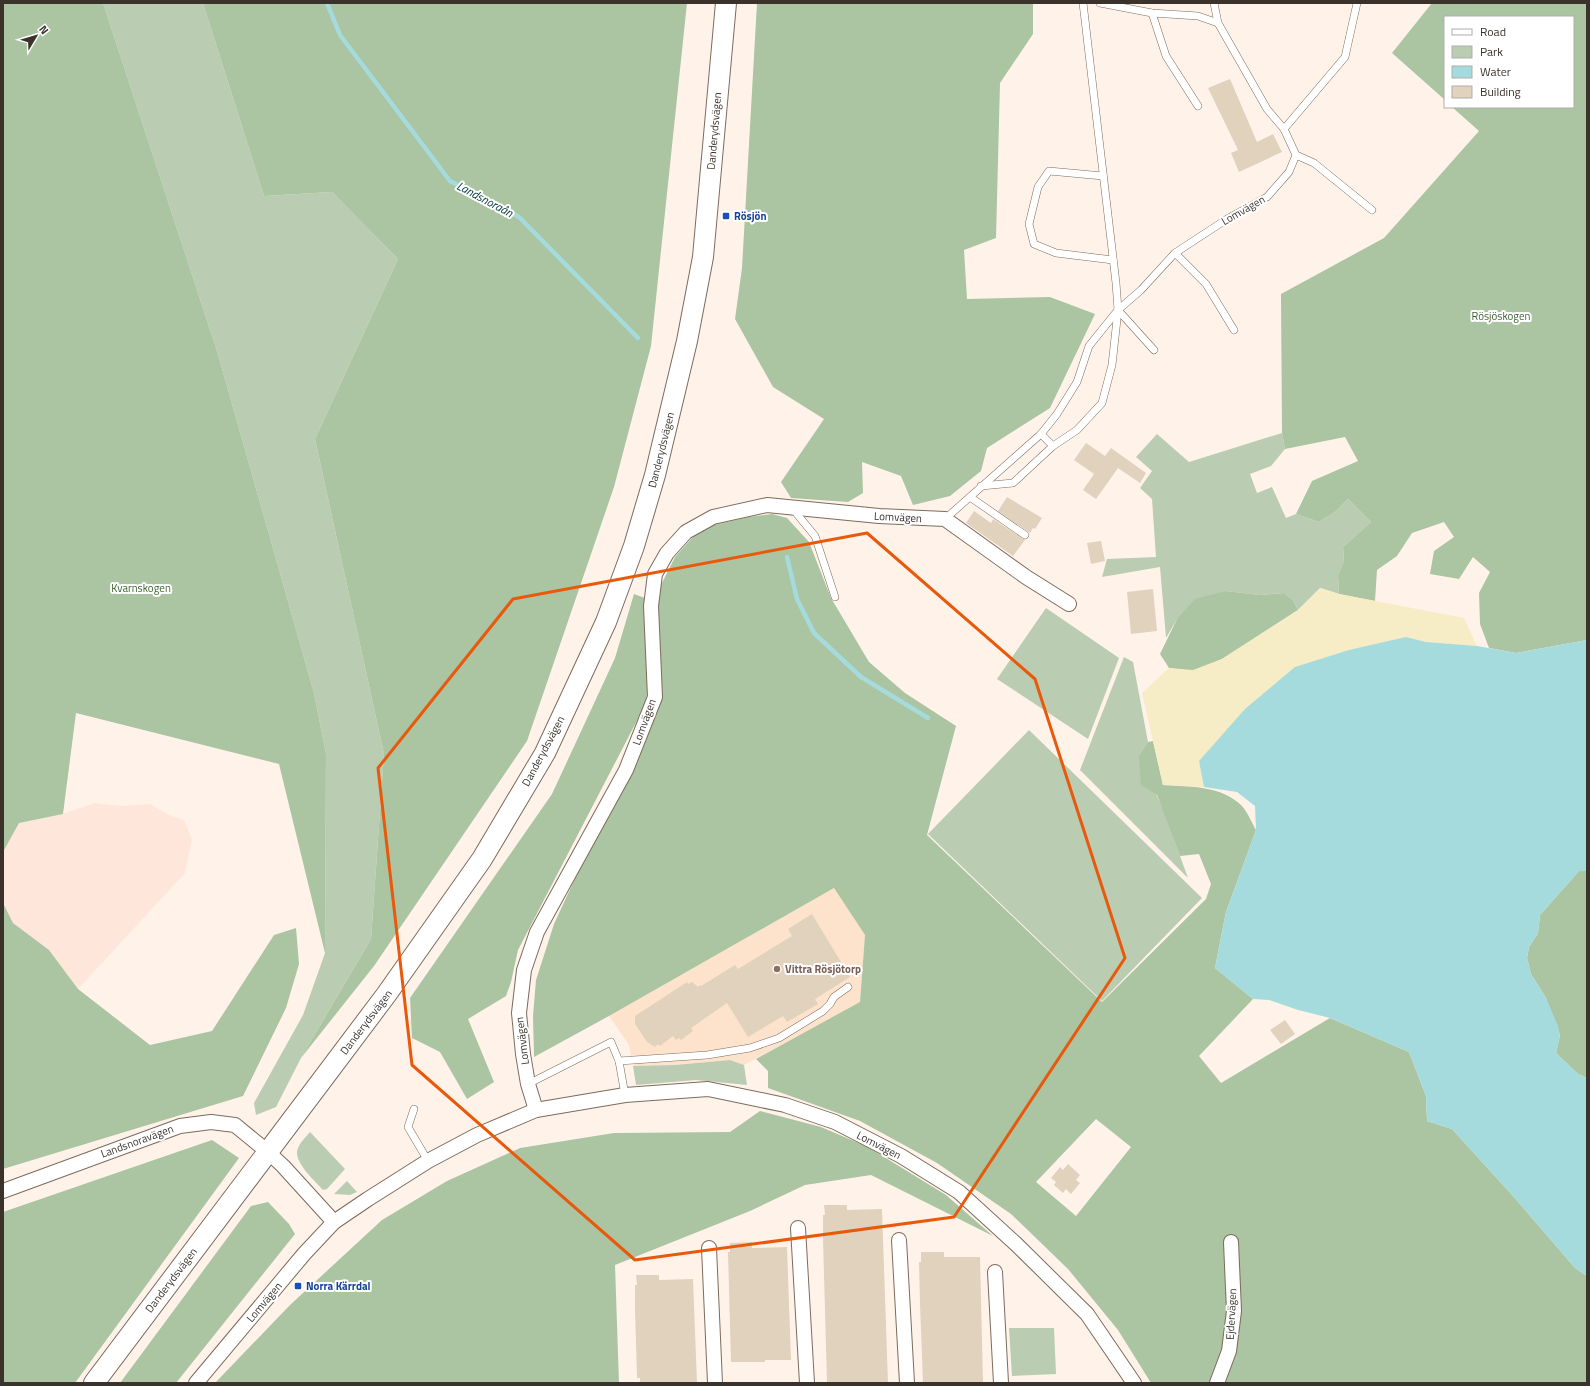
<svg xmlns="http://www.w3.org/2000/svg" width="1590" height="1386" viewBox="0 0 1590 1386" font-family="'Titillium Web',sans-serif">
<rect width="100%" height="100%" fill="#fff3e9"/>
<path fill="#fde3cc" d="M 834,888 L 865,935 L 860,1003 L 744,1065 L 730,1060 L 675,1065 L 633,1066 L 629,1045 L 609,1016 Z"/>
<path fill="#fee6db" d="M 94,803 L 122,806 L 150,804 L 169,815 L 184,820 L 192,840 L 185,873 L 78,989 L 49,950 L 13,923 L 3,903 L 3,852 L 19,823 L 63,814 Z"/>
<g fill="#baccb2">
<path d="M 103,3 L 203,3 L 264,196 L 332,192 L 398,259 L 315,439 L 384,754 L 371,939 L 301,1058 L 276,1107 L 256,1115 L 254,1103 L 303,1015 L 325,953 L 326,754 L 314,693 L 217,351 Z"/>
<path d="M 1282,433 L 1285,449 L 1271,466 L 1250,474 L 1257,493 L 1272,487 L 1286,518 L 1296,514 L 1319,522 L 1335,512 L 1348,499 L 1371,522 L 1343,547 L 1344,561 L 1338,575 L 1339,594 L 1320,588 L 1298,610 L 1293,600 L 1284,593 L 1259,595 L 1226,591 L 1177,619 L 1166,638 L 1160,567 L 1102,577 L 1107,559 L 1156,557 L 1152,499 L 1140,488 L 1152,471 L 1136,457 L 1157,434 L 1189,462 Z"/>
<path d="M 1046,608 L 1119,658 L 1088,739 L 997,679 Z"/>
<path d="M 1124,657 L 1133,662 L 1148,742 L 1139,755 L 1164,812 L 1188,878 L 1080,770 Z"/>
<path d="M 1029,730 L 1202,898 L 1102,1001 L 928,834 Z"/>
<path d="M 730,1060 L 744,1065 L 747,1085 L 696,1080 L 636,1085 L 633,1066 L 675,1065 Z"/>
<path d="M 310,1132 L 345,1169 L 327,1189 L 323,1190 C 315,1181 297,1165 297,1153 C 297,1145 305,1138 310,1132 Z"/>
<path d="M 347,1181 L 357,1192 L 350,1195 L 334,1194 Z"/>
<path d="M 1009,1328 L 1054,1328 L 1056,1374 L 1012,1376 Z"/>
</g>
<g fill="#abc4a1" fill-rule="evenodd">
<path d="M 3,3 L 103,3 L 217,351 L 314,693 L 326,754 L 325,953 L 279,764 L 76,713 L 63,814 L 19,823 L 3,852 Z"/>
<path d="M 203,3 L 687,3 L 651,346 L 614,487 L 527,741 L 374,966 L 301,1058 L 371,939 L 384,754 L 315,439 L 398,259 L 332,192 L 264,196 Z"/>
<path d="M 757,3 L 1033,3 L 1033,34 L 1000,83 L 996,238 L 964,250 L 967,299 L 1050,297 L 1095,314 L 1050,408 L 987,448 L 981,471 L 950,496 L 913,505 L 901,476 L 862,462 L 863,493 L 848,502 L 791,498 L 781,482 L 824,419 L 773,387 L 735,319 L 742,268 Z"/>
<path d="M 1432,3 L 1587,3 L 1587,640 L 1516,653 L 1489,648 L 1480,624 L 1479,593 L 1490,572 L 1473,557 L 1459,579 L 1430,574 L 1434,551 L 1454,537 L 1444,522 L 1412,533 L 1397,556 L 1377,570 L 1375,601 L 1339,594 L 1338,575 L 1344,561 L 1343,547 L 1371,522 L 1348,499 L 1335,512 L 1319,522 L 1296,514 L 1312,481 L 1358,461 L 1345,437 L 1285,449 L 1282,433 L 1281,294 L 1384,238 L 1479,131 L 1452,107 L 1573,107 L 1573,17 L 1445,17 L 1445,100 L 1392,53 Z"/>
<path d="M 772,514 L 787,518 L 809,542 L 831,598 L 869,662 L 905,693 L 956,726 L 927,835 L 1102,1002 L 1206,899 L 1211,884 L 1199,854 L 1180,856 L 1157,795 L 1141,785 L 1139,755 L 1148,742 L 1153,741 L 1163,785 C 1191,787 1221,785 1242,806 C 1248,813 1252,823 1256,830 L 1226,912 L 1215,968 L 1253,999 L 1199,1056 L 1221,1083 L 1330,1018 L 1409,1052 L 1426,1096 L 1427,1121 L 1452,1129 L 1513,1196 L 1575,1268 L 1587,1276 L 1587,1383 L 1151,1383 L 1118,1330 L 1068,1269 L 1011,1214 L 937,1163 L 860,1121 L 768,1088 L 768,1071 L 756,1059 L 860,1002 L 865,935 L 834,888 L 609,1016 L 534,1057 L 533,1016 L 536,980 L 554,924 L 660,695 L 654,610 L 660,587 L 675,557 L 701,528 L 749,517 ZM 1096,1119 L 1131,1147 L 1076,1216 L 1036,1182 Z"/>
<path d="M 1226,591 L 1259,595 L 1284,593 L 1293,600 L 1298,610 L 1222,659 L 1193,671 L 1169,668 L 1160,654 L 1177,619 L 1195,599 Z"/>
<path d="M 634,594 L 645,598 L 651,677 L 644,707 L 518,950 L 511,982 L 506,996 L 468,1019 L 494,1082 L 467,1099 L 440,1052 L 412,1038 L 410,998 L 552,794 L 615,658 Z"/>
<path d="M 1579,871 L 1587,871 L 1587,1078 L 1578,1074 L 1556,1053 L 1560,1035 L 1546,998 L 1531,974 L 1527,958 L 1529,947 L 1538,933 L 1540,915 Z"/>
<path d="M 3,903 L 13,923 L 49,950 L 78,989 L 150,1045 L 212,1031 L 274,935 L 296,928 L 299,964 L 286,1008 L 243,1096 L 3,1169 Z"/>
<path d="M 760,1111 L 821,1127 L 868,1147 L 946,1195 L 993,1236 L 871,1175 L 805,1185 L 750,1211 L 615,1265 L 619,1383 L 215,1383 L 290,1305 L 382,1220 L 447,1181 L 520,1148 L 614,1133 L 730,1132 Z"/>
<path d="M 212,1140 L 239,1158 L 75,1383 L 3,1383 L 3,1212 Z"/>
<path d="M 268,1202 L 289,1224 L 295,1234 L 176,1383 L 120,1383 L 251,1206 Z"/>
</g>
<path fill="#f6ecc6" d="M 1321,588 L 1339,594 L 1464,618 L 1477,646 L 1426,642 L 1406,637 L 1199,761 L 1204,787 L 1163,785 L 1142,693 L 1169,668 L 1193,670 L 1222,659 L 1298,610 Z"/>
<path fill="#a5dbdc" d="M 1406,637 L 1426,642 L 1477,646 L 1516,653 L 1587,640 L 1587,871 L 1579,871 L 1540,915 L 1538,933 L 1529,947 L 1527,958 L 1531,974 L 1546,998 L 1558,1026 L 1560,1035 L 1556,1053 L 1578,1074 L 1587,1078 L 1587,1276 L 1575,1268 L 1513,1196 L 1452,1129 L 1427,1121 L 1426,1096 L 1409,1052 L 1330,1018 L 1298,1010 L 1269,1000 L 1253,999 L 1215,968 L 1226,912 L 1256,830 L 1255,806 L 1237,792 L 1204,787 L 1199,761 L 1245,709 L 1295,667 L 1349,650 Z"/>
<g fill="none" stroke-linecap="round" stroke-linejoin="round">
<g stroke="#a5dbdc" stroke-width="4.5">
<path d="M 327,3 L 340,35 L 450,181 L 519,217 L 638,338"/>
<path d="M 787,557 L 797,599 L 814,633 L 861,677 L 928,718"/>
</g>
</g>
<g fill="#e0d2bd">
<path d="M 1230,79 L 1257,142 L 1273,134 L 1282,152 L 1239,172 L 1231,153 L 1238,150 L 1208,88 Z"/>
<path d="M 1086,443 L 1105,456 L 1111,448 L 1146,473 L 1140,483 L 1118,468 L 1096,499 L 1083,490 L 1094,474 L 1074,460 Z"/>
<path d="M 1007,497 L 1042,518 L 1035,529 L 1033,528 L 1030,533 L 998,511 Z"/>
<path d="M 974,511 L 991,523 L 993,519 L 1025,540 L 1013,556 L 966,523 Z"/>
<path d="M 1101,541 L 1105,561 L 1091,564 L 1087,543 Z"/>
<path d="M 1153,589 L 1157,631 L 1131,634 L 1127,592 Z"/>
<path d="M 812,914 L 850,977 L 815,999 L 818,1004 L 787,1022 L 783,1016 L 748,1037 L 727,1003 L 691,1028 L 693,1031 L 681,1040 L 679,1038 L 676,1040 L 673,1036 L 660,1046 L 658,1044 L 655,1047 L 647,1042 L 635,1024 L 635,1016 L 687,982 L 688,984 L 692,982 L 698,987 L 700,985 L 701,986 L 735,965 L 738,969 L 792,936 L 788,929 Z"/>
<path d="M 1285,1020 L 1295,1034 L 1281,1044 L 1270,1030 Z"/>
<path d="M 1068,1164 L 1080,1175 L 1076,1180 L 1080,1183 L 1071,1194 L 1066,1189 L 1063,1193 L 1054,1185 L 1056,1182 L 1051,1178 L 1060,1167 L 1063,1170 Z"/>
<path d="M 824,1205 L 847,1205 L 847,1210 L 882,1209 L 888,1383 L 827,1383 L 823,1239 L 823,1215 L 825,1215 Z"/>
<path d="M 752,1242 L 752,1248 L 787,1247 L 791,1360 L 765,1360 L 765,1362 L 731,1362 L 728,1252 L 730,1252 L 730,1243 Z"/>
<path d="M 921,1252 L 944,1252 L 944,1257 L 980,1257 L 983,1382 L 923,1383 L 920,1304 L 919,1262 L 921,1262 Z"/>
<path d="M 636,1275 L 659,1275 L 659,1280 L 693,1279 L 697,1383 L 640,1383 L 640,1378 L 637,1378 L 635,1309 L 635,1285 L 637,1285 Z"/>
</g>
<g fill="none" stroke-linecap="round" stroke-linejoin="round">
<g stroke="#7c6b5c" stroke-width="8">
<g id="service">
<path d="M 1214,3 L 1218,23"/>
<path d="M 1152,13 L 1166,56 L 1198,106"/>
<path d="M 1284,129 L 1345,57 L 1357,3"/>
<path d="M 1296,155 L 1314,163 L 1372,210"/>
<path d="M 1103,176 L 1049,171 L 1038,187 L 1029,224 L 1034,244 L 1056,253 L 1113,260"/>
<path d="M 1175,253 L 1206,284 L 1234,330"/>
<path d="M 1118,310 L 1154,350"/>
<path d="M 1041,434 L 1053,446"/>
<path d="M 981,486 L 1013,483 L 1053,446 L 1077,430 L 1102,403 L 1112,365 L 1118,310 L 1116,283 L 1083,3"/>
<path d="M 970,497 L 1025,535"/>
<path d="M 792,508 L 815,536 L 835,597"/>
<path d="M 945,519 L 1041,434 L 1057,414 L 1077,382 L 1089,346 L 1118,310 L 1141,290 L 1175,253 L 1227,219 L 1267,197 L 1289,172 L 1296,155 L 1284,129 L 1267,109 L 1218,23 L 1198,16 L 1152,13 L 1100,3"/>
<path d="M 619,1061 L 707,1055 L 750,1048 L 779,1038 L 823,1011 L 830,1004 L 834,997 L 848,987"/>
<path d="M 528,1084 L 611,1042 L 619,1061 L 625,1095"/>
<path d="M 414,1109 L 408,1127 L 428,1161"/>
</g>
</g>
<g stroke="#7c6b5c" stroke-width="16">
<g id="minor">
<path d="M 536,1110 L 528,1084 L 523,1054 L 519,1013 L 524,970 L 537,932 L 626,770 L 655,697 L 651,606 L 655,574 L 667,553 L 686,532 L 713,517 L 767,505 L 879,516 L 945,519 L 1026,577 L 1069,604"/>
<path d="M 3,1191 L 180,1126 L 211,1122 L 235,1125 L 268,1152 L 283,1166 L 334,1222"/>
<path d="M 798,1228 L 807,1383"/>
<path d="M 899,1240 L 907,1383"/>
<path d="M 709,1248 L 715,1383"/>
<path d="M 995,1272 L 1001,1383"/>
<path d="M 196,1383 L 304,1254 L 334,1222 L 368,1199 L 428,1161 L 477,1135 L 536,1110 L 625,1095 L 708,1089 L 785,1105 L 835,1122 L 901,1156 L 959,1192 L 1016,1244 L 1087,1314 L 1134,1383"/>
<path d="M 1217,1383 L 1229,1351 L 1234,1311 L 1231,1242"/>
</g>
</g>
<g stroke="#7c6b5c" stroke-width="22">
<path id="secondary" d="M 94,1383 L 386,995 L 482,859 L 545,753 L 606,622 L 634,546 L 655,475 L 687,341 L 703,257 L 726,3"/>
</g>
<use href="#service" stroke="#fff" stroke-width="7"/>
<use href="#minor" stroke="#fff" stroke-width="14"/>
<use href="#secondary" stroke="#fff" stroke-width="20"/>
</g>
<path fill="none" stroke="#e8590c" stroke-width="3" stroke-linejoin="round" d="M 867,533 L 1035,679 L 1125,958 L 954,1217 L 635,1260 L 412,1065 L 378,768 L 513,599 Z"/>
<g fill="#1a4fb4" stroke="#fff" stroke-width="1.5">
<rect x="722" y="212" width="8" height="8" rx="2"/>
<rect x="294" y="1282" width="8" height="8" rx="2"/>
</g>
<circle fill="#8d6e63" stroke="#fff" stroke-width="1.5" cx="777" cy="969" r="4"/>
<g text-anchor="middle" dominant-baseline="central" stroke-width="4" stroke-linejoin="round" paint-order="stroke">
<g font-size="11" fill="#3a322b" stroke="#fff">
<text transform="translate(714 131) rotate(-85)">Danderydsvägen</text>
<text transform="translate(1243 210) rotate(-30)">Lomvägen</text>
<text transform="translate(661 450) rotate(-76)">Danderydsvägen</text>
<text transform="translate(898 517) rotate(3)">Lomvägen</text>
<text transform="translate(644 722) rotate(-70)">Lomvägen</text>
<text transform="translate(543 751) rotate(-62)">Danderydsvägen</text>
<text transform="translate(366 1022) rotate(-53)">Danderydsvägen</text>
<text transform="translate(522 1041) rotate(-97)">Lomvägen</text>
<text transform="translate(137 1141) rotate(-20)">Landsnoravägen</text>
<text transform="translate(879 1145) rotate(27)">Lomvägen</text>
<text transform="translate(171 1280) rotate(-53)">Danderydsvägen</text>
<text transform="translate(264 1302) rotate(-50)">Lomvägen</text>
<text transform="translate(1231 1314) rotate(-87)">Ejdervägen</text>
</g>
<g font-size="11" font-weight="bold" fill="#164399" stroke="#fff" text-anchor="start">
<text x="734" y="216">Rösjön</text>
<text x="306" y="1286">Norra Kärrdal</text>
</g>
<g font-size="11" fill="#406231" stroke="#fff">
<text x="1501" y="316">Rösjöskogen</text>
<text x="141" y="588">Kvarnskogen</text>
</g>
<g font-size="11" font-weight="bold" fill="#785e54" stroke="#fff" text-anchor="start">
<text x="785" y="969">Vittra Rösjötorp</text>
</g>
<g font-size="12" font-style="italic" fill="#013738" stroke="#fff">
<text transform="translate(485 199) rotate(28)">Landsnoraån</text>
</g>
</g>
<rect width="1590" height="1386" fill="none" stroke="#3a322b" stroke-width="8"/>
<rect x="1444" y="16" width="130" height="92" fill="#ffffff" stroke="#b0adaa"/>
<rect x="1452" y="29" width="20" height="6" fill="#ffffff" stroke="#b0adaa"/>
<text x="1480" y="36" font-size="12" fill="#3a322b">Road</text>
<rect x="1452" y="46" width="20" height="12" fill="#baccb2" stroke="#b0adaa"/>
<text x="1480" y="56" font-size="12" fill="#3a322b">Park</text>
<rect x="1452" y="66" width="20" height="12" fill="#a5dbdc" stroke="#b0adaa"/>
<text x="1480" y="76" font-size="12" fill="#3a322b">Water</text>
<rect x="1452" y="86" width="20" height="12" fill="#e0d2bd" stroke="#b0adaa"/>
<text x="1480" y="96" font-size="12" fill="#3a322b">Building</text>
<g transform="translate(36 36) rotate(52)" stroke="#ffffff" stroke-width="3" paint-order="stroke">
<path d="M0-3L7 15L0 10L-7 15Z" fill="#3a322b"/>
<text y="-6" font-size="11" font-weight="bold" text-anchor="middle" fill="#3a322b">N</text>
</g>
</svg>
